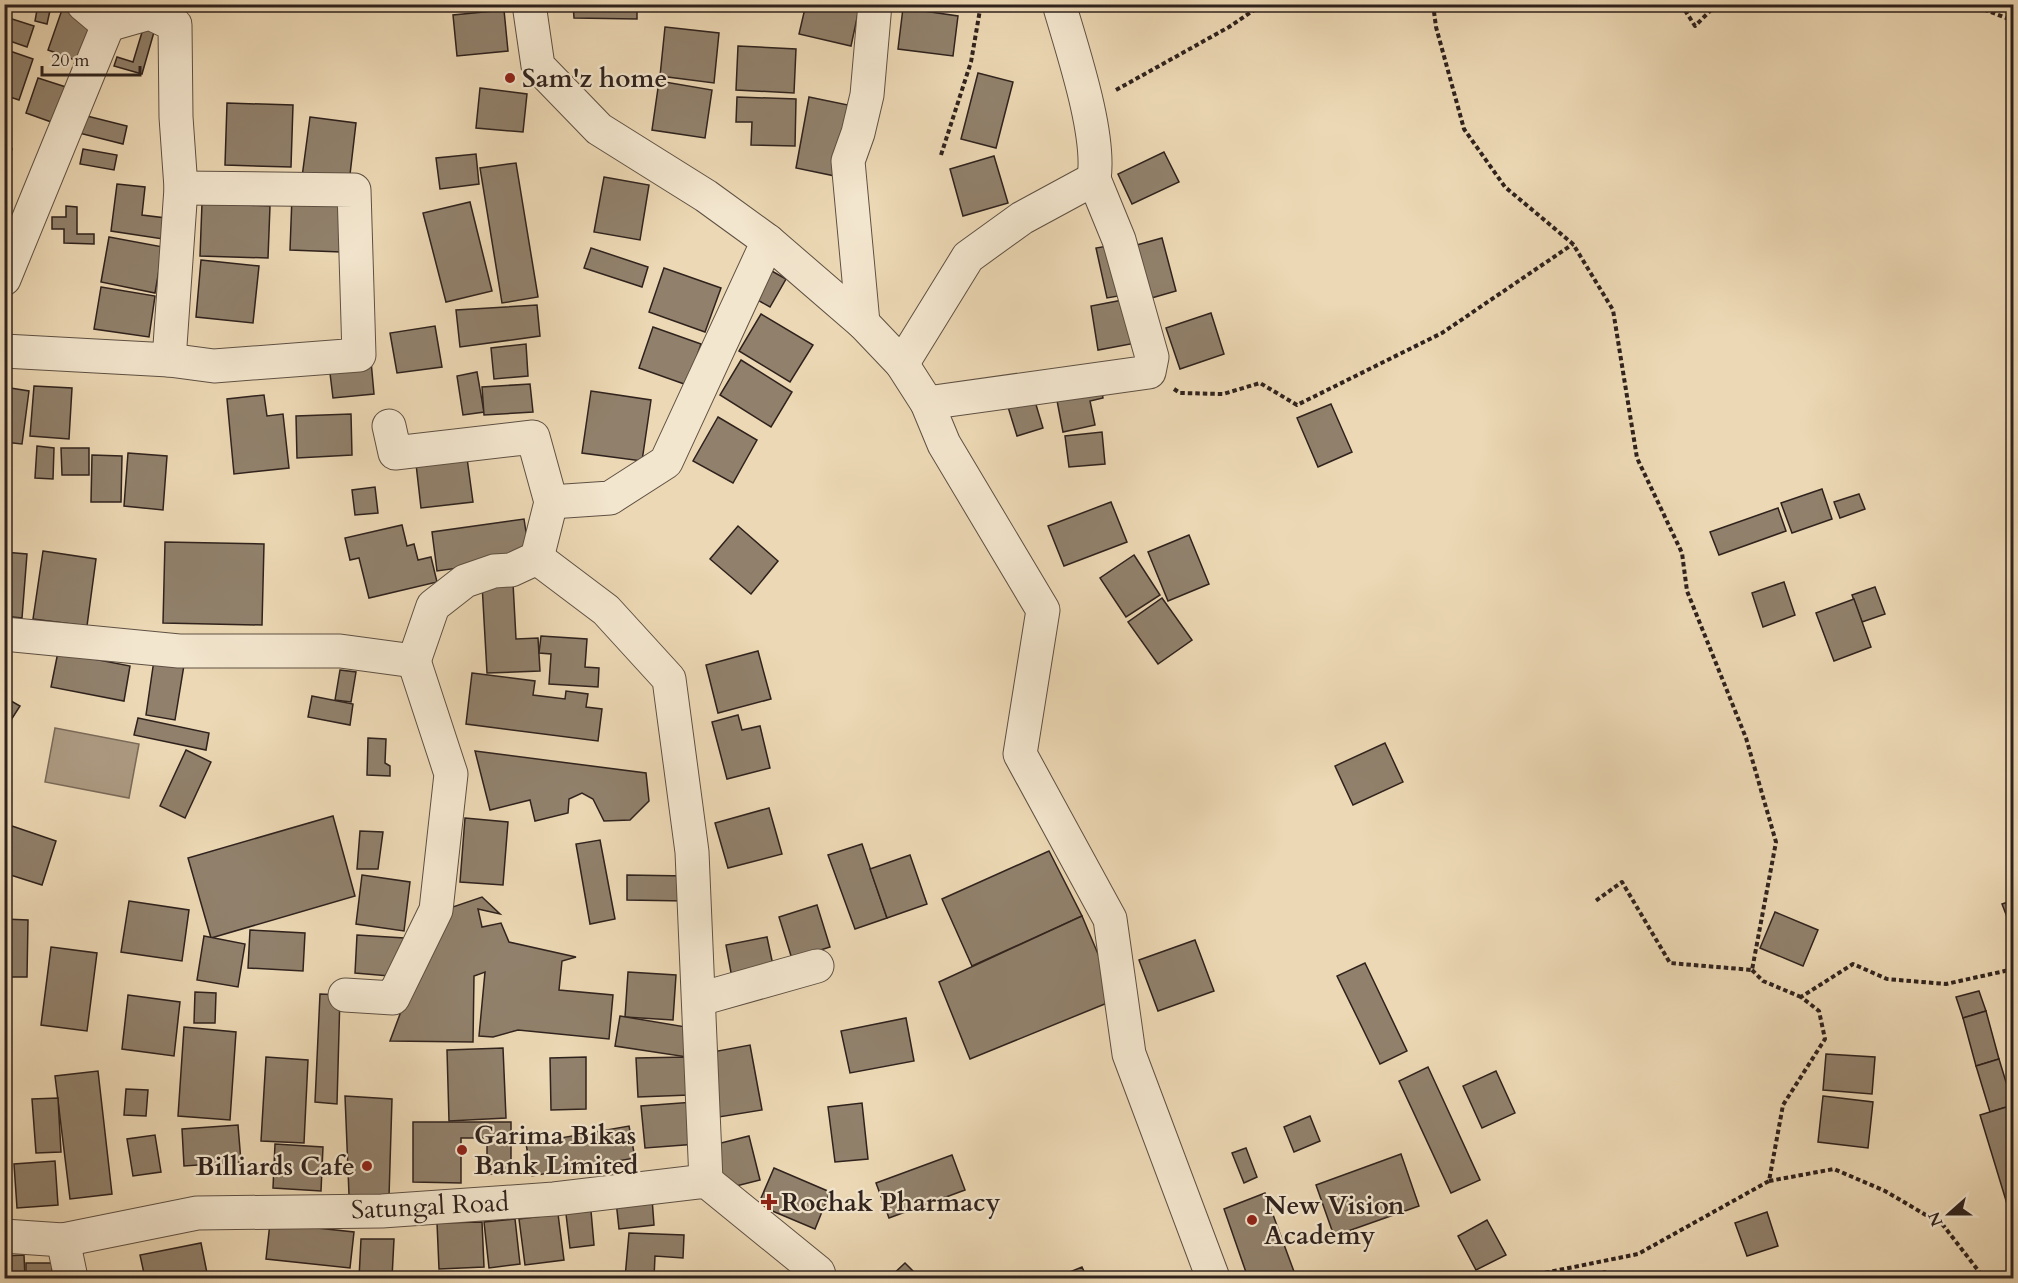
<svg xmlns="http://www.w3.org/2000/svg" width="2018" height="1283" viewBox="0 0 2018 1283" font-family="Cardo,serif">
<rect width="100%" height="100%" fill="#ecd8b4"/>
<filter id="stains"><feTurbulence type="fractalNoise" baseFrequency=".00333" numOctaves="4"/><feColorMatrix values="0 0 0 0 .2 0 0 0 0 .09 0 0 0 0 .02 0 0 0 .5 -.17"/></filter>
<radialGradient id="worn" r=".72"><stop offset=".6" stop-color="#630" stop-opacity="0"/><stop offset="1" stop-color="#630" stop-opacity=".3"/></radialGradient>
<path fill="#ac9a81" stroke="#7a6a59" stroke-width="1.5" d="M 55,728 L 139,744 L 129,798 L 45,782 Z"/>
<g fill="#91816c" stroke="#2f221d" stroke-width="1.5">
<path d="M 38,4 L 51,6 L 47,24 L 35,21 Z"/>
<path d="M 64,4 L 97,24 L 83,63 L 48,50 Z"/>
<path d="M 573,4 L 637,4 L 637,19 L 574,18 Z"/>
<path d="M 806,4 L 860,4 L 851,46 L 799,34 Z"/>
<path d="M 903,8 L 958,16 L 953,56 L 898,49 Z"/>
<path d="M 504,10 L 508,51 L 457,56 L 453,15 Z"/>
<path d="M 9,18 L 34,26 L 27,47 L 4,39 Z"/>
<path d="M 665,27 L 719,33 L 714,83 L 660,76 Z"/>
<path d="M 143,29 L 154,32 L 142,74 L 114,66 L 117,57 L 133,62 Z"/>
<path d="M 738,46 L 796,49 L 794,93 L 736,90 Z"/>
<path d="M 7,50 L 33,59 L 19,100 L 4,95 L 4,57 Z"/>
<path d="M 978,73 L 1013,82 L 996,148 L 961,139 Z"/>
<path d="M 38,78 L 66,87 L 54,123 L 26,113 Z"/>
<path d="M 659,81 L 712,90 L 705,138 L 652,130 Z"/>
<path d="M 480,88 L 527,94 L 523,132 L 476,128 Z"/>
<path d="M 737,97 L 796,99 L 795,146 L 751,145 L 752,122 L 736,122 Z"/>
<path d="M 809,97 L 848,105 L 835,176 L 796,168 Z"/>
<path d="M 227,103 L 293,105 L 291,167 L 225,165 Z"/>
<path d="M 83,115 L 127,126 L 123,144 L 79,133 Z"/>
<path d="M 310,117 L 356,123 L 349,183 L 302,177 Z"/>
<path d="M 4,146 L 12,149 L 4,172 Z"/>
<path d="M 83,149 L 117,155 L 114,170 L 80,164 Z"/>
<path d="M 1164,152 L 1179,182 L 1132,204 L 1118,174 Z"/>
<path d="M 476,154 L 479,184 L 440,189 L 436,158 Z"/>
<path d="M 994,156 L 1008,203 L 963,216 L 950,169 Z"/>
<path d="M 516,163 L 538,297 L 502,303 L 480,168 Z"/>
<path d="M 604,177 L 649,185 L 640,240 L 594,232 Z"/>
<path d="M 117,184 L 145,187 L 142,215 L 166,218 L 163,239 L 111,231 Z"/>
<path d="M 292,196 L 343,197 L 341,252 L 290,250 Z"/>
<path d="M 470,202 L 492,291 L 446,302 L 423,213 Z"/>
<path d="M 202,203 L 270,206 L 268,258 L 200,256 Z"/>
<path d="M 66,206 L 77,207 L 77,234 L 94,234 L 94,244 L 64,243 L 64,229 L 52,229 L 52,217 L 66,217 Z"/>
<path d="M 109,237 L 163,247 L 155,293 L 101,282 Z"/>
<path d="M 1162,238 L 1176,291 L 1148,299 L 1133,246 Z"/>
<path d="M 1113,245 L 1124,295 L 1107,298 L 1096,248 Z"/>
<path d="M 591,248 L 648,267 L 642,287 L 584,268 Z"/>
<path d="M 201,260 L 259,266 L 253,323 L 196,317 Z"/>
<path d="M 664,268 L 721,288 L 705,332 L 649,312 Z"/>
<path d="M 770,270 L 786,279 L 770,307 L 754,298 Z"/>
<path d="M 101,287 L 155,296 L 149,337 L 94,329 Z"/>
<path d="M 1128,299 L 1136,343 L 1098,350 L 1091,306 Z"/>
<path d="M 537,305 L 540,336 L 460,347 L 456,310 Z"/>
<path d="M 1211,313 L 1224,354 L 1180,369 L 1166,328 Z"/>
<path d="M 761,314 L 813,345 L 790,382 L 739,351 Z"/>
<path d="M 435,326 L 442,367 L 397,373 L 390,333 Z"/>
<path d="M 653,327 L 701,344 L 687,385 L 639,368 Z"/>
<path d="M 526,344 L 528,376 L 494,379 L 491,348 Z"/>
<path d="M 741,360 L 792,392 L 771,427 L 720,395 Z"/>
<path d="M 371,361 L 374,394 L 333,398 L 329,365 Z"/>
<path d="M 477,372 L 484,412 L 463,415 L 457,376 Z"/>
<path d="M 1100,382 L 1103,398 L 1090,401 L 1095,425 L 1063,432 L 1055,390 Z"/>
<path d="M 530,384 L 533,412 L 484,415 L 482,387 Z"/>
<path d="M 34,386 L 72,388 L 69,439 L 30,436 Z"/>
<path d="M 4,387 L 29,391 L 22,444 L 4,442 Z"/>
<path d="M 591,391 L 651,400 L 642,461 L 582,453 Z"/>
<path d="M 264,395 L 267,416 L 283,414 L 289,468 L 234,474 L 227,399 Z"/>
<path d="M 1034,398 L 1043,428 L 1017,436 L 1008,407 Z"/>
<path d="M 1331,404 L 1352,452 L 1318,467 L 1297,418 Z"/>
<path d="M 351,414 L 352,455 L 297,458 L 296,416 Z"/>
<path d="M 718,417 L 757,440 L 733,483 L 693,461 Z"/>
<path d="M 1102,432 L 1105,464 L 1069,467 L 1065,436 Z"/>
<path d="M 37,446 L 54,448 L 53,479 L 35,478 Z"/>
<path d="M 61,448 L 89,448 L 89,475 L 62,475 Z"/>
<path d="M 128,453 L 167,456 L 163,510 L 124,506 Z"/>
<path d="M 92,455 L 122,456 L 121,502 L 91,502 Z"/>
<path d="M 467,458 L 473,502 L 421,508 L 416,464 Z"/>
<path d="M 375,487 L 378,513 L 355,515 L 352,490 Z"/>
<path d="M 1822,489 L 1832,519 L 1792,533 L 1781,503 Z"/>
<path d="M 1859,494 L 1865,509 L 1840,518 L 1834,502 Z"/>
<path d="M 1111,502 L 1127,542 L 1064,566 L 1048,526 Z"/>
<path d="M 1778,508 L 1786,531 L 1719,555 L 1710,532 Z"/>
<path d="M 524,519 L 530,558 L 437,571 L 432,532 Z"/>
<path d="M 402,525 L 407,546 L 414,544 L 418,560 L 431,557 L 437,582 L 369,598 L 359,558 L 350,560 L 345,538 Z"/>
<path d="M 738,526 L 778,561 L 751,594 L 710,559 Z"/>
<path d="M 1189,535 L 1209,584 L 1168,601 L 1148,552 Z"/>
<path d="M 165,542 L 264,544 L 262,625 L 163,623 Z"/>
<path d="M 43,551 L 96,559 L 87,626 L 33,619 Z"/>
<path d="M 4,552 L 27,554 L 22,618 L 4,616 Z"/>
<path d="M 1134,555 L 1160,595 L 1126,617 L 1100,578 Z"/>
<path d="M 1784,582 L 1795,615 L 1763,627 L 1752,593 Z"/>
<path d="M 513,583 L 516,639 L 538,638 L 540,671 L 487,673 L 482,584 Z"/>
<path d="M 1875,587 L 1885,614 L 1862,622 L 1852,595 Z"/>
<path d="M 1162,598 L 1192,640 L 1158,664 L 1128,622 Z"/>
<path d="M 1854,599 L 1871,647 L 1834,661 L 1816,613 Z"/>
<path d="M 541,636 L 587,639 L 585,667 L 599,668 L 598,687 L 549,684 L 551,654 L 539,653 Z"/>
<path d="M 758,651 L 771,699 L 718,713 L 706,665 Z"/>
<path d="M 58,652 L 130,666 L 124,701 L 51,687 Z"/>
<path d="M 154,660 L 184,665 L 175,720 L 146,715 Z"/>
<path d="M 340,670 L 356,672 L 351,702 L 335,700 Z"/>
<path d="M 472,673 L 535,681 L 533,695 L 565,699 L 566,691 L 588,694 L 586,707 L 602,709 L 598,741 L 466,724 Z"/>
<path d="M 312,696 L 353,704 L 350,725 L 308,717 Z"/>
<path d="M 4,697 L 20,706 L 4,731 Z"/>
<path d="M 738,715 L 742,730 L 760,726 L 770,768 L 727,779 L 712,722 Z"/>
<path d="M 138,718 L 209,733 L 206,750 L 134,735 Z"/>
<path d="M 368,738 L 386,739 L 385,763 L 390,766 L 390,776 L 367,775 Z"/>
<path d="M 1385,743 L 1403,782 L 1353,805 L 1335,766 Z"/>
<path d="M 186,750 L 211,762 L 185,818 L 160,806 Z"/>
<path d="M 475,751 L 646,773 L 649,801 L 630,820 L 604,821 L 593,799 L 582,793 L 569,799 L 568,813 L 535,821 L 530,800 L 490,810 Z"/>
<path d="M 769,808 L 782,854 L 728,868 L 715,823 Z"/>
<path d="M 333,816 L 355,896 L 211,938 L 188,858 Z"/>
<path d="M 465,818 L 508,822 L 503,885 L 460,882 Z"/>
<path d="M 12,826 L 56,841 L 42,885 L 4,873 L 4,850 Z"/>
<path d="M 360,831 L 383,832 L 378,869 L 357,869 Z"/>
<path d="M 600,840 L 615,919 L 590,924 L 576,844 Z"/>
<path d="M 862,844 L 887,918 L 855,929 L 828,855 Z"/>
<path d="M 1049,851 L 1082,916 L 972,966 L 942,899 Z"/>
<path d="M 910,855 L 927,904 L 887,918 L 870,869 Z"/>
<path d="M 362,875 L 410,882 L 404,931 L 356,924 Z"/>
<path d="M 627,875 L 687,876 L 686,901 L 627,900 Z"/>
<path d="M 482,897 L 500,914 L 478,909 L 482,927 L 501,923 L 509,942 L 576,957 L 562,961 L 559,990 L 613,995 L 609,1039 L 518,1030 L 493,1037 L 479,1036 L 485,972 L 474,976 L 473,1042 L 390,1041 L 438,912 Z"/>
<path d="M 2014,900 L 2014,935 L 2002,904 Z"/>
<path d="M 129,901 L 189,910 L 182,961 L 121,952 Z"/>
<path d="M 817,905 L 830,947 L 792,959 L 779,917 Z"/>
<path d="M 1775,912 L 1818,930 L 1803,966 L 1760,948 Z"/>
<path d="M 1082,916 L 1117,999 L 970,1059 L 939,982 Z"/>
<path d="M 4,919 L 28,920 L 27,977 L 4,977 Z"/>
<path d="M 250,930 L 305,933 L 303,971 L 248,968 Z"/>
<path d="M 357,935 L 404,938 L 401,977 L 355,973 Z"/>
<path d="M 204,936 L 245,944 L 238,987 L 197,980 Z"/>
<path d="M 767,937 L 774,970 L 732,978 L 726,945 Z"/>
<path d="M 1195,940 L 1214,991 L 1158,1011 L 1139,960 Z"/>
<path d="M 51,947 L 97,953 L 87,1031 L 41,1025 Z"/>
<path d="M 1365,963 L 1407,1051 L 1380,1064 L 1337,976 Z"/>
<path d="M 628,972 L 676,975 L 673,1020 L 625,1017 Z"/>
<path d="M 1979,991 L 1986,1011 L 1963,1018 L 1956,997 Z"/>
<path d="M 195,992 L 216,993 L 215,1023 L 194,1023 Z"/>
<path d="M 320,994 L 340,995 L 337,1104 L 315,1102 Z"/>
<path d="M 128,995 L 180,1002 L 174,1056 L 122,1049 Z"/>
<path d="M 1986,1011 L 1999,1059 L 1976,1066 L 1963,1018 Z"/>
<path d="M 620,1016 L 692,1028 L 687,1057 L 615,1046 Z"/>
<path d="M 906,1018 L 914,1061 L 850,1073 L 841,1031 Z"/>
<path d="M 184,1027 L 236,1032 L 230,1120 L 178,1116 Z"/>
<path d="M 750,1045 L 762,1110 L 719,1117 L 707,1053 Z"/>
<path d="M 503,1048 L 506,1118 L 449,1121 L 447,1050 Z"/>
<path d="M 1826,1054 L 1875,1057 L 1872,1094 L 1823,1090 Z"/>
<path d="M 266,1057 L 308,1060 L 304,1143 L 261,1141 Z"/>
<path d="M 586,1057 L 586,1109 L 551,1110 L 550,1058 Z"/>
<path d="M 687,1057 L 689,1095 L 638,1097 L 636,1058 Z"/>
<path d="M 1999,1059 L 2013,1105 L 1990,1112 L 1976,1066 Z"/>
<path d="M 1428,1067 L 1480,1180 L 1451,1193 L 1399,1081 Z"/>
<path d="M 98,1071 L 112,1194 L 70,1199 L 55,1076 Z"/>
<path d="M 1496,1071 L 1515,1113 L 1482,1128 L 1463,1086 Z"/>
<path d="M 126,1089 L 148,1090 L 146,1116 L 124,1115 Z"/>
<path d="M 345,1096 L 392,1099 L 389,1197 L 349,1195 Z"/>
<path d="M 1823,1096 L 1873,1102 L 1868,1148 L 1818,1142 Z"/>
<path d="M 58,1098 L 61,1152 L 36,1153 L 32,1099 Z"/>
<path d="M 694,1102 L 697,1144 L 645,1148 L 641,1106 Z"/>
<path d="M 862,1103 L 868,1159 L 835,1162 L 828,1107 Z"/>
<path d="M 2013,1105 L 2014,1216 L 2011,1217 L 1980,1115 Z"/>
<path d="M 1310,1116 L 1320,1141 L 1294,1152 L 1284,1127 Z"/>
<path d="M 413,1122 L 511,1122 L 511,1169 L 487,1175 L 487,1138 L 461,1138 L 461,1183 L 413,1182 Z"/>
<path d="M 238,1125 L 241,1162 L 184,1166 L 182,1129 Z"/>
<path d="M 629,1126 L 635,1158 L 532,1176 L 526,1144 Z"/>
<path d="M 155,1135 L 161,1172 L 133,1176 L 127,1139 Z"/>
<path d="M 749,1136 L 760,1180 L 724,1189 L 713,1145 Z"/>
<path d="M 275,1144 L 323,1147 L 321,1191 L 273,1188 Z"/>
<path d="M 1246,1148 L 1257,1177 L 1244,1183 L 1232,1153 Z"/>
<path d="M 1401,1154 L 1419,1206 L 1334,1236 L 1316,1185 Z"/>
<path d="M 952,1155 L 965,1190 L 889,1218 L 876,1183 Z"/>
<path d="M 55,1161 L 58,1205 L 17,1208 L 14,1164 Z"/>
<path d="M 774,1168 L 830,1192 L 815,1229 L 758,1205 Z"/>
<path d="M 1265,1193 L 1296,1277 L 1291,1278 L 1248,1278 L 1224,1209 Z"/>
<path d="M 652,1198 L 654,1225 L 619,1229 L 616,1201 Z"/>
<path d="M 591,1211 L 594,1245 L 570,1248 L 566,1214 Z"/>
<path d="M 1767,1212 L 1778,1246 L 1747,1256 L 1735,1223 Z"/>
<path d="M 558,1214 L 564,1260 L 525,1265 L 519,1219 Z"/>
<path d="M 515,1219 L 520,1264 L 489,1268 L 484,1222 Z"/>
<path d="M 1487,1220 L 1506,1255 L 1476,1270 L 1458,1236 Z"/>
<path d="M 482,1222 L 484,1267 L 439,1269 L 437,1223 Z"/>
<path d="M 270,1223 L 354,1232 L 350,1268 L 266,1259 Z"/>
<path d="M 629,1233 L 684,1235 L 683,1258 L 655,1256 L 654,1278 L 625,1278 Z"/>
<path d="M 361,1239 L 394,1239 L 392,1278 L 359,1278 Z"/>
<path d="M 201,1243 L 208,1278 L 145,1278 L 140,1255 Z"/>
<path d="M 24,1255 L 25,1278 L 4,1278 L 4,1256 Z"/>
<rect x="26" y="1263" width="26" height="15"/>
<path d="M 905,1263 L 920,1278 L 889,1278 Z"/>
<path d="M 1082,1267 L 1087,1278 L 1055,1278 Z"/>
<path d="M 1605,1271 L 1607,1278 L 1574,1278 Z"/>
</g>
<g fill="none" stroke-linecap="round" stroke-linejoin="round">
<g stroke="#5e5043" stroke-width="35">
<g id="minor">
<path d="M 529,4 L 538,66 L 599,129 L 706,196 L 768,241 L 666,462 L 610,498 L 551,502"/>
<path d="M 1059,4 C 1072,49 1101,134 1094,179"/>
<path d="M 108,25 L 150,13 L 175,25 L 176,117 L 181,188 L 169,360"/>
<path d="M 768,241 L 863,323 L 902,364 L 927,403 L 944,444 L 1043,610 L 1020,754 L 1110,919 L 1129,1054 L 1213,1278"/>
<path d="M 4,279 L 108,25 L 83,4"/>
<path d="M 863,323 L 848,161 L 858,133 L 867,95 L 875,4"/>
<path d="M 4,351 L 169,360 L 214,366 L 359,355 L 354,190 L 181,188"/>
<path d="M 902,364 L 968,257 L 1022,218 L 1094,179 L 1119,240 L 1152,357 L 1149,372 L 927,403"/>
<path d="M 389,426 L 395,453 L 533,437 L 551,502 L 537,558"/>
<path d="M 537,558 L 606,610 L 669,679 L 692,852 L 706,1181"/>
<path d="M 4,634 L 179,651 L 340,651 L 414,661 L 433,606 L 465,581 L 494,571 L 511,570 L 537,558"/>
<path d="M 345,995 L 393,998 L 436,910 L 451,774 L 414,661"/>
<path d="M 700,999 L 817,966"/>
<path d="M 4,1236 L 63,1240 L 197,1213 L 382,1211 L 554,1199 L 706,1181 L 818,1272 L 820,1278"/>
<path d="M 63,1240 L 71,1278"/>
</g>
</g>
<g stroke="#2f221d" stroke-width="4" stroke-dasharray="4.5 3" stroke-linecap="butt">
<path d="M 1433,4 L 1436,27 L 1464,129 L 1505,187 L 1573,244 L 1613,310 L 1637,458 L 1682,553 L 1687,591 L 1746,738 L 1776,842 L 1752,970 L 1670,963 L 1622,882 L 1594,902"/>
<path d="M 1681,4 L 1695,26 L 1717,4"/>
<path d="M 1970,4 L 2014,21"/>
<path d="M 1116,90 L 1229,27 L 1263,4"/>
<path d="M 941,155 L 971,62 L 981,4"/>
<path d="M 1174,389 L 1180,393 L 1223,394 L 1260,383 L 1297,405 L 1442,333 L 1573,244"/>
<path d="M 1752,970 L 1763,981 L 1801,997"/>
<path d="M 1769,1181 L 1834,1169 L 1885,1191 L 1943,1225 L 1984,1278"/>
<path d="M 1540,1278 L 1544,1273 L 1638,1254 L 1769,1181 L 1783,1105 L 1825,1039 L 1819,1011 L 1801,997 L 1853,964 L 1887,979 L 1946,984 L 2014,969"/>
</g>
<use href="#minor" stroke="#f3e6ce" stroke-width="33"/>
</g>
<g fill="#8f2418" stroke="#f3e6ce" stroke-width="2">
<circle cx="510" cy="78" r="6"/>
<circle cx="462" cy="1150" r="6"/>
<circle cx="367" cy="1166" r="6"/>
<path d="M766 1193h6v6h6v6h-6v6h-6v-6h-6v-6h6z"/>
<circle cx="1252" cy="1220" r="6"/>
</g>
<g text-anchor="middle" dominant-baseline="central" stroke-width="4.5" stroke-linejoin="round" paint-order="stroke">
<g font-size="26" font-weight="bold" fill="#2f221d" stroke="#f3e6ce" text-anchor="start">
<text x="522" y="78">Sam'z home</text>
<text x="474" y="1135">Garima Bikas<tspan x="474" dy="30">Bank Limited</tspan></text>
<text x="355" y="1166" text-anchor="end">Billiards Cafe</text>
<text x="781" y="1202">Rochak Pharmacy</text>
<text x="1264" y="1205">New Vision<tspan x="1264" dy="30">Academy</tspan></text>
</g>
<g font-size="26" fill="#2f221d" stroke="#f3e6ce">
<text transform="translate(430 1206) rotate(-3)">Satungal Road</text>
</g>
</g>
<rect width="2018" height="1283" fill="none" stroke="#ecd8b4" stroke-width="24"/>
<rect x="6" y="6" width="2006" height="1271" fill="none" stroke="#2f221d" stroke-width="3"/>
<rect x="12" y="12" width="1994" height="1259" fill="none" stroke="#2f221d" stroke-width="1.5"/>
<g transform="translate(1949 1214) rotate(249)" stroke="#f3e6ce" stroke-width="4.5" paint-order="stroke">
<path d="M0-4.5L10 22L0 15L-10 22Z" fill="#2f221d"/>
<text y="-9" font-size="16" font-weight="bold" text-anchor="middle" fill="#2f221d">N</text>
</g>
<path d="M42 66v9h98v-9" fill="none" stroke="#2f221d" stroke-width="3"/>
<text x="51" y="66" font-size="18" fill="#2f221d" stroke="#f3e6ce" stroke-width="4.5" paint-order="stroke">20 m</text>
<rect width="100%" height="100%" filter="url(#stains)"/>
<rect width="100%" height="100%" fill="url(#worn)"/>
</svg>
